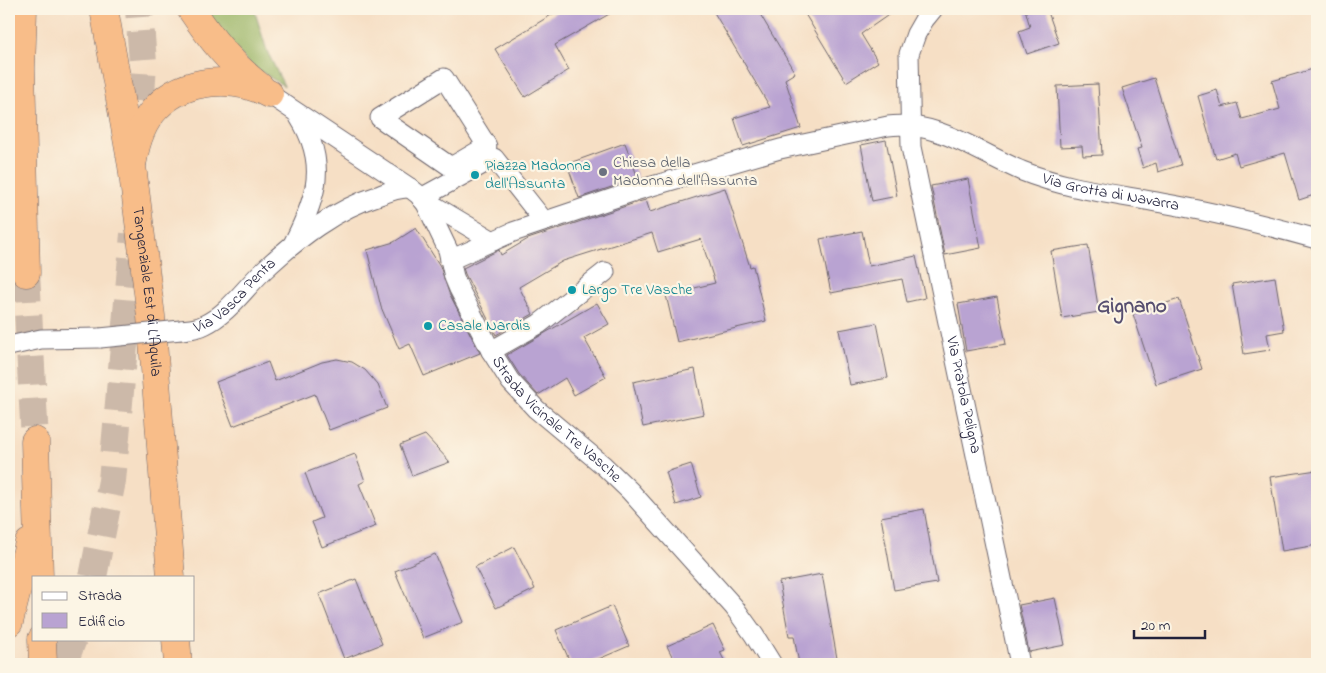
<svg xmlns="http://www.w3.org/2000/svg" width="1326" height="673" viewBox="0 0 1326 673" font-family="'Indie Flower',sans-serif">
<rect width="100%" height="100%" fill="#fcf5e5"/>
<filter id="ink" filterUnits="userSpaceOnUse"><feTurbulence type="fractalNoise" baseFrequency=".02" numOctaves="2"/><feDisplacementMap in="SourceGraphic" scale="10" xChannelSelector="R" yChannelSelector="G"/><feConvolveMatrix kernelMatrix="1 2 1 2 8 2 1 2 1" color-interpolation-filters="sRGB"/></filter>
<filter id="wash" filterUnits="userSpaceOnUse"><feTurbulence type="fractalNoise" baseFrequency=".0096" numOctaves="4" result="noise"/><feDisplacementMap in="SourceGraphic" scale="20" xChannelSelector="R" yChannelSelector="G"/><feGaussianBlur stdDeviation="1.12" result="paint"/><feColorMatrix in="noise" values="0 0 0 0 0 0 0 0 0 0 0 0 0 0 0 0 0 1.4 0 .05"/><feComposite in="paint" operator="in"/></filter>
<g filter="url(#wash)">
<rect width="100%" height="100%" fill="#f6dfc5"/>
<path fill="#9bb668" stroke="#5e6c52" d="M 201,9 L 254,9 L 267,51 L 284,86 L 250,65 Z"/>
<g id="blocks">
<g fill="#b9a3d2">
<path d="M 561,9 L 618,9 L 555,45 L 569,70 L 525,97 L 495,49 Z"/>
<path d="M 712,9 L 757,9 L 795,73 L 785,79 L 801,128 L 743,146 L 734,118 L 770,107 Z"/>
<path d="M 802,9 L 897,9 L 861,34 L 878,62 L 846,82 Z"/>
<path d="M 1025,9 L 1047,9 L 1059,43 L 1027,54 L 1019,31 L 1030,27 Z"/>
<path d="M 1313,69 L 1317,84 L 1317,194 L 1299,200 L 1285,153 L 1239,166 L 1235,153 L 1216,159 L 1198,96 L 1217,90 L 1222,107 L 1237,103 L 1242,119 L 1280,109 L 1272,81 Z"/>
<path d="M 1154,78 L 1181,165 L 1158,172 L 1156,163 L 1143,168 L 1137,149 L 1142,148 L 1122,88 Z"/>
<path d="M 1098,84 L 1102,155 L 1083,156 L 1082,146 L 1060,147 L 1057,86 Z"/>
<path d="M 886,140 L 897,196 L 872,201 L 861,145 Z"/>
<path d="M 625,143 L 638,178 L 579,198 L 567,164 Z"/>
<path d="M 968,179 L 981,248 L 945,255 L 931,186 Z"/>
<path d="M 725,188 L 750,267 L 753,266 L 766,321 L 677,342 L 666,295 L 715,283 L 701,239 L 658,252 L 652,233 L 563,261 L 519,287 L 533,314 L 496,335 L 465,274 L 463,268 L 499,250 L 501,255 L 528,239 L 638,202 L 646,200 L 650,212 Z"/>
<path d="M 416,228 L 440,266 L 449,293 L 480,353 L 424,376 L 410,344 L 399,349 L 381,307 L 367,250 L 394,242 Z"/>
<path d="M 862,231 L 869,266 L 916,256 L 925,298 L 907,302 L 902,279 L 831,293 L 820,239 Z"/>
<path d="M 1088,245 L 1099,312 L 1062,318 L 1051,251 Z"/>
<path d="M 1275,277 L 1284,331 L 1267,334 L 1270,350 L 1244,354 L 1232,284 Z"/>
<path d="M 997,297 L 1006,344 L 966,351 L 958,304 Z"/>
<path d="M 1179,299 L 1202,369 L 1156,384 L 1133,314 Z"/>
<path d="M 597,303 L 609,324 L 584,338 L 606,377 L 574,395 L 565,378 L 538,395 L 519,374 L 507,355 Z"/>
<path d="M 877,323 L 888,378 L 850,385 L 839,330 Z"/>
<path d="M 337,359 L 352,362 L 365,370 L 378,385 L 387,408 L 329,430 L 315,394 L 233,426 L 216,382 L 268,362 L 275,381 L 322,362 Z"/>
<path d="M 695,369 L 704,414 L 643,427 L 633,382 Z"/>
<path d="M 425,435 L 450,462 L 412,476 L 400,445 Z"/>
<path d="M 355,454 L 365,481 L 359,484 L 376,526 L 322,547 L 312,522 L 322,518 L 305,473 Z"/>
<path d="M 691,464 L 701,497 L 676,505 L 666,472 Z"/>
<path d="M 1317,470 L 1317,545 L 1282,551 L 1270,477 Z"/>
<path d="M 924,509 L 937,583 L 894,590 L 881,517 Z"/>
<path d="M 514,547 L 535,589 L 496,608 L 475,567 Z"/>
<path d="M 435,554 L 463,622 L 423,638 L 395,571 Z"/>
<path d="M 822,574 L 838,664 L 799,664 L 794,636 L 789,636 L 779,582 Z"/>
<path d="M 356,579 L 382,644 L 344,659 L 319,594 Z"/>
<path d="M 1055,598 L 1065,645 L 1029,652 L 1019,605 Z"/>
<path d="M 612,606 L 629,646 L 587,664 L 571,664 L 556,630 Z"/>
<path d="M 713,625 L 725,650 L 720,652 L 726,664 L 676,664 L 667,646 Z"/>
</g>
</g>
</g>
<g filter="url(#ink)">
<use href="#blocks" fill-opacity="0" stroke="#6c646b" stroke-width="1"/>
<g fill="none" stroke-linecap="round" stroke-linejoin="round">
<g stroke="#ccb9a9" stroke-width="28" stroke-dasharray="28 14" stroke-linecap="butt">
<path d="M 138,143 L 143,63 L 139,9"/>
<path d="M 26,273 L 35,441"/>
<path d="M 93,577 L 112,481 L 134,234"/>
<path d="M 63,664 L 73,639"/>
</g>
<g stroke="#6c646b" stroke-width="21">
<g id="street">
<path id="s1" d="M 933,9 L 924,20 L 916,34 L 909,54 L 911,147 L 1020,664"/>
<path d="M 444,78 L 487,146 L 451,167 L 380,118 Z"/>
<path id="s2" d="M 269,94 L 410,188 L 419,195 L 426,204 L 448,250 L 454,277 L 459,289 L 491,351 L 510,381 L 536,409 L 603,465 L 630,491 L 734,607 L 754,635 L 772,664"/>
<path d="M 493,241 L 421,198 L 494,158 L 544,221"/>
<path d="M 294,242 C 317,197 328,163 299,117"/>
<path id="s3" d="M 450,260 L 513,232 L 635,191 L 780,149 L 888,126 C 937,120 979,153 1022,171 C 1067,189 1115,194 1162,203 C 1214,212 1266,225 1317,239"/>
<path id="s4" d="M 181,330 C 189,329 197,329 204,325 C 228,314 244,289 263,271 C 297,239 335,209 380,195 C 390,191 400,187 410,188"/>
<path d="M 9,346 L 41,339 L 100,338"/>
<path d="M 491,351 L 539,324 L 605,272"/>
</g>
</g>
<g stroke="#6c646b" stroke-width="29">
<g id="highway">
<path d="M 23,9 L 21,68 L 26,273"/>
<path id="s5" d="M 104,9 L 132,166 L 151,316 L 171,577"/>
<path d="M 191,9 C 211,39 231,64 260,87"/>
<path d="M 133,160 C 136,141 143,121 157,107 C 185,78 235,75 269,94"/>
<path d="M 35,441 L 39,577"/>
<path d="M 9,622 L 29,543"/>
<path d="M 42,639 L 43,664"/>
<path d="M 176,639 L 178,664"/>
</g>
</g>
<use href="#street" stroke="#fff" stroke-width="19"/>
<use href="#highway" stroke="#f8bd89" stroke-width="28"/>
<g stroke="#6c646b" stroke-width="21" stroke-linecap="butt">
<path id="street-bridge" d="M 100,338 L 181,330"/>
</g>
<use href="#street-bridge" stroke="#fff" stroke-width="19"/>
</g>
</g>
<circle fill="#6b7280" stroke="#fcf5e5" stroke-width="2" cx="603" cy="172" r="5"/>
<g fill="#0f9aa8" stroke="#fcf5e5" stroke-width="2">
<circle cx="475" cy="175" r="5"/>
<circle cx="572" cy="290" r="5"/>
<circle cx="428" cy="326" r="5"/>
</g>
<g text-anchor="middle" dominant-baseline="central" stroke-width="4.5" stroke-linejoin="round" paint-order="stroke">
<g font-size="16" fill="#5b616d" stroke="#fcf5e5" text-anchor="start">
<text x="613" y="163">Chiesa della<tspan x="613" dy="18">Madonna dell'Assunta</tspan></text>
</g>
<g font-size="16" fill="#0d838f" stroke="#fcf5e5" text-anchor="start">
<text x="485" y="166">Piazza Madonna<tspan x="485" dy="18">dell'Assunta</tspan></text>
<text x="582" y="290">Largo Tre Vasche</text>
<text x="438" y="326">Casale Nardis</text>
</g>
<g font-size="16" fill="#22223b" stroke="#fcf5e5">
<text stroke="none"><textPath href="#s3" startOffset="694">Via Grotta di Navarra</textPath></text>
<text stroke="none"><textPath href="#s5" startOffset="286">Tangenziale Est di L'Aquila</textPath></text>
<text stroke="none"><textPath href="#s4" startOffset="66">Via Vasca Penta</textPath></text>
<text stroke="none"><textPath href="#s1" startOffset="398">Via Pratola Peligna</textPath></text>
<text stroke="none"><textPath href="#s2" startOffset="449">Strada Vicinale Tre Vasche</textPath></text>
</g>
<g font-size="21" font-weight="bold" fill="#574f70" stroke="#fcf5e5">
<text x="1132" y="307">Gignano</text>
</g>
</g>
<rect width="1326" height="673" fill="none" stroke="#fcf5e5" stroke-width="30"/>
<rect x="32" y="576" width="162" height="65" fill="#fcf5e5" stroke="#a5a1a1"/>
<rect x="42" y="592" width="25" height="8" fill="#ffffff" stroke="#a5a1a1"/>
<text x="78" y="600" font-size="15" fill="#22223b">Strada</text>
<rect x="42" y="613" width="25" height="15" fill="#b9a3d2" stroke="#a5a1a1"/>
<text x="78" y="626" font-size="15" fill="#22223b">Edificio</text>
<path d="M1134 630v8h71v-8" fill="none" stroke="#22223b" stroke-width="2.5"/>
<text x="1141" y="630" font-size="15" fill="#22223b" stroke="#fcf5e5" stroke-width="4" paint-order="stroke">20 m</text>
</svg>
